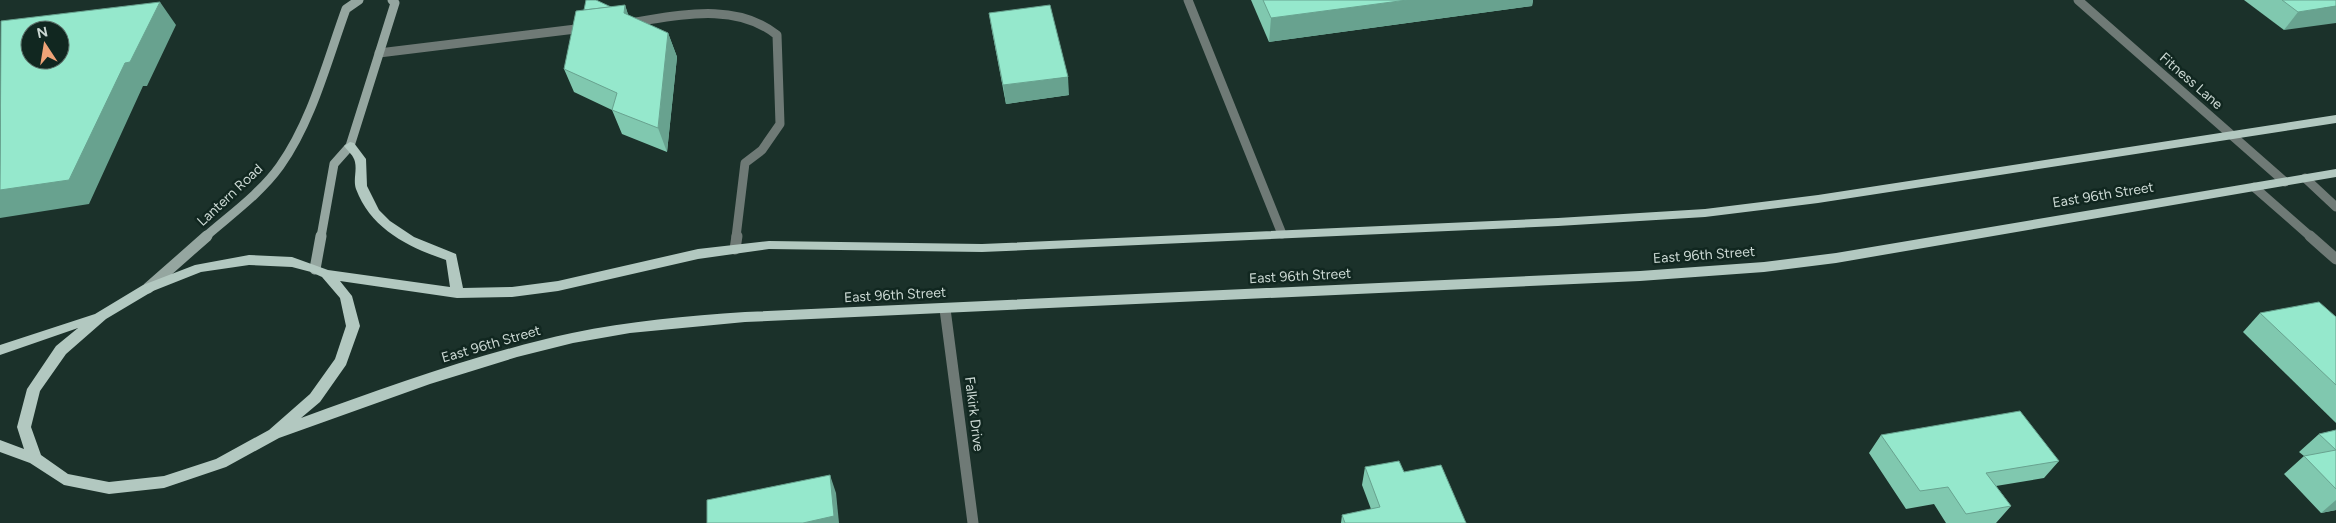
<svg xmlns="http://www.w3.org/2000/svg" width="2336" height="523" viewBox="0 0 2336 523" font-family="Figtree,sans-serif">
<rect width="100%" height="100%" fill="#1b312a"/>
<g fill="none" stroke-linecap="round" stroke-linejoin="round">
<g stroke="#6f7a76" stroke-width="9">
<path d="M 1188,0 L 1282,234"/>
<path d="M 628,23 C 677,16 735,1 777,35 L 780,124 L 762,150 L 745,163 L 736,237"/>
<path d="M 379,53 L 584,28"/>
</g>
<path stroke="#6f7a76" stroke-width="11" d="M 735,249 L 737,236"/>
<g stroke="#6f7a76" stroke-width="9">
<path d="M 2078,0 L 2285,182"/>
<path d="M 2305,178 L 2336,207"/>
<path d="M 2254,187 L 2311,237"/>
</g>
<g stroke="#6f7a76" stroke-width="11">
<path d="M 2310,236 L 2336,259"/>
<path d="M 945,309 L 973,523"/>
</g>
<g stroke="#95a6a0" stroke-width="9">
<path d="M 205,237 C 230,215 260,194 280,166 C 312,121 327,61 346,9 L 359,0"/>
<path d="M 321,237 L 334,164 L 350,146 L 395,3 L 392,0"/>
</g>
<g stroke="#95a6a0" stroke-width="11">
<path d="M 315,269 L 321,236"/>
<path d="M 148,288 L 207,236"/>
</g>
<path fill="#b2c8c0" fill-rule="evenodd" d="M 2336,115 L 2336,123 L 1818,203 L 1705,217 L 1558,226 L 982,252 L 769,249 L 698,259 L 558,291 L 512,297 L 457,298 L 340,281 L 352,296 L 360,326 L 346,365 L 320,402 L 301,418 C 390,386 480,353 572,333 C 629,321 687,316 745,312 L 1640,271 L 1764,262 L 1836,253 L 2336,169 L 2336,177 L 1836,263 L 1764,272 L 1640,281 L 745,322 L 630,333 L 573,343 L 517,357 L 430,384 L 279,438 L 226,467 L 164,488 L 109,494 L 64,485 L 30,463 L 0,452 L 0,440 L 24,449 L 17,427 L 27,389 L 56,346 L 78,328 L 0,355 L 0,345 L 95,314 L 143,285 L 195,265 L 249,255 L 292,257 L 328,270 L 450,287 L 446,260 C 408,247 371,229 356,189 C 353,180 357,171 355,162 C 354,156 348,151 344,146 L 350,142 L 354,143 L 366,159 L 367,186 L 379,210 L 390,221 L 414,237 L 456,254 L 463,288 L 512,287 L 558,281 L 698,249 L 769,241 L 982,244 L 1558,218 L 1705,209 L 1818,195 ZM 249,265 L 292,267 L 311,272 L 322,277 L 340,298 L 346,326 L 335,359 L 310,394 L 269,430 L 216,459 L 164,476 L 109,482 L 68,474 L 41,455 L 31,427 L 40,391 L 66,354 L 106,319 L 153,291 L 201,272 Z"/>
</g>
<g fill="#80c8af">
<path d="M 1251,0 L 1533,0 L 1532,6 L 1269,42 Z"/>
<path d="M 2244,0 L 2336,0 L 2284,30 Z"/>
<path d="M 625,5 L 628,15 L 668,33 L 677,57 L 667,152 L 622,134 L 612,110 L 574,92 L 564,69 L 611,7 Z"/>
<path d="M 989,13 L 1069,95 L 1006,104 L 992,31 Z"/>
<path d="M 2260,313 L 2336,317 L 2336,423 L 2243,332 Z"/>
<path d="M 2336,430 L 2336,510 L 2321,513 L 2284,474 L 2304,456 L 2299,452 L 2319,434 Z"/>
<path d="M 1881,435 L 2059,461 L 2044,478 L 1996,486 L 2011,506 L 1996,523 L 1946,523 L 1934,504 L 1906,509 L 1869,453 Z"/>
<path d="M 1365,467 L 1404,472 L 1466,523 L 1341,523 L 1342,515 L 1371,509 L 1362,485 Z"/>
</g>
<g fill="#68a28f">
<path d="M 1407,0 L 1533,0 L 1532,6 L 1269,42 L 1271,18 Z"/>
<path d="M 160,2 L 176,25 L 147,86 L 143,86 L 89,204 L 0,218 L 0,190 L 125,63 Z"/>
<path d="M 625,5 L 633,29 L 624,13 Z"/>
<path d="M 2336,6 L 2336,23 L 2284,30 L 2298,12 Z"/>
<path d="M 668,33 L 677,57 L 667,152 L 658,128 Z"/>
<path d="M 1068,77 L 1069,95 L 1006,104 L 1003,85 Z"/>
<path d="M 830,475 L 836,493 L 839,523 L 803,523 Z"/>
<path d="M 2336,500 L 2336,510 L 2321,513 Z"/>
</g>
<g fill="#95e8cc" stroke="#68a28f" fill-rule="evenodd">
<path d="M 586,0 L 596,0 L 611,7 L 584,10 Z"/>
<path d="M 1263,0 L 1407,0 L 1271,18 Z"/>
<path d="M 2282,0 L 2336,0 L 2336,6 L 2298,12 Z"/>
<path d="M 160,2 L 130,62 L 125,63 L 69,180 L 0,190 L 1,21 ZM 30,30 L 60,30 L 60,60 L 30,60 Z"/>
<path d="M 625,5 L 624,13 L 668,33 L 658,128 L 612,110 L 617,93 L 564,69 L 576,11 Z"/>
<path d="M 1050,5 L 1068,77 L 1003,85 L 989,13 Z"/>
<path d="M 2319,302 L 2336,317 L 2336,385 L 2260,313 Z"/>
<path d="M 2020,411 L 2059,461 L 1986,473 L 2011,506 L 1966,514 L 1948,487 L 1920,491 L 1881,435 Z"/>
<path d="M 2336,430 L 2336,489 L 2304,456 L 2336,450 L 2319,434 Z"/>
<path d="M 1399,461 L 1404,472 L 1441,465 L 1466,523 L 1345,523 L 1342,515 L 1380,507 L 1365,467 Z"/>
<path d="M 830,475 L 834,516 L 803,523 L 707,523 L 707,500 Z"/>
</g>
<g text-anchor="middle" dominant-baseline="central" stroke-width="5" stroke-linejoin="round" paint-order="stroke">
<g font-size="14" fill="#cbd8d3" stroke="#112720">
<text transform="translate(2191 81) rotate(41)">Fitness Lane</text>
<text transform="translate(230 195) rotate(-43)">Lantern Road</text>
<text transform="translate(2103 195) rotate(-9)">East 96th Street</text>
<text transform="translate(1704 255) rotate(-4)">East 96th Street</text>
<text transform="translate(1300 276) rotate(-3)">East 96th Street</text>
<text transform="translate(895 295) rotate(-3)">East 96th Street</text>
<text transform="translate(491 344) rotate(-16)">East 96th Street</text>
<text transform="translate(974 414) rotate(83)">Falkirk Drive</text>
</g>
</g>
<g transform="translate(45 45) rotate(348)"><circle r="24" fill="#112720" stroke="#5b6e68"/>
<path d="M0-4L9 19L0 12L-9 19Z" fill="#efa377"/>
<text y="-8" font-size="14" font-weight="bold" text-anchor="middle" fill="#cbd8d3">N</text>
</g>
</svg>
